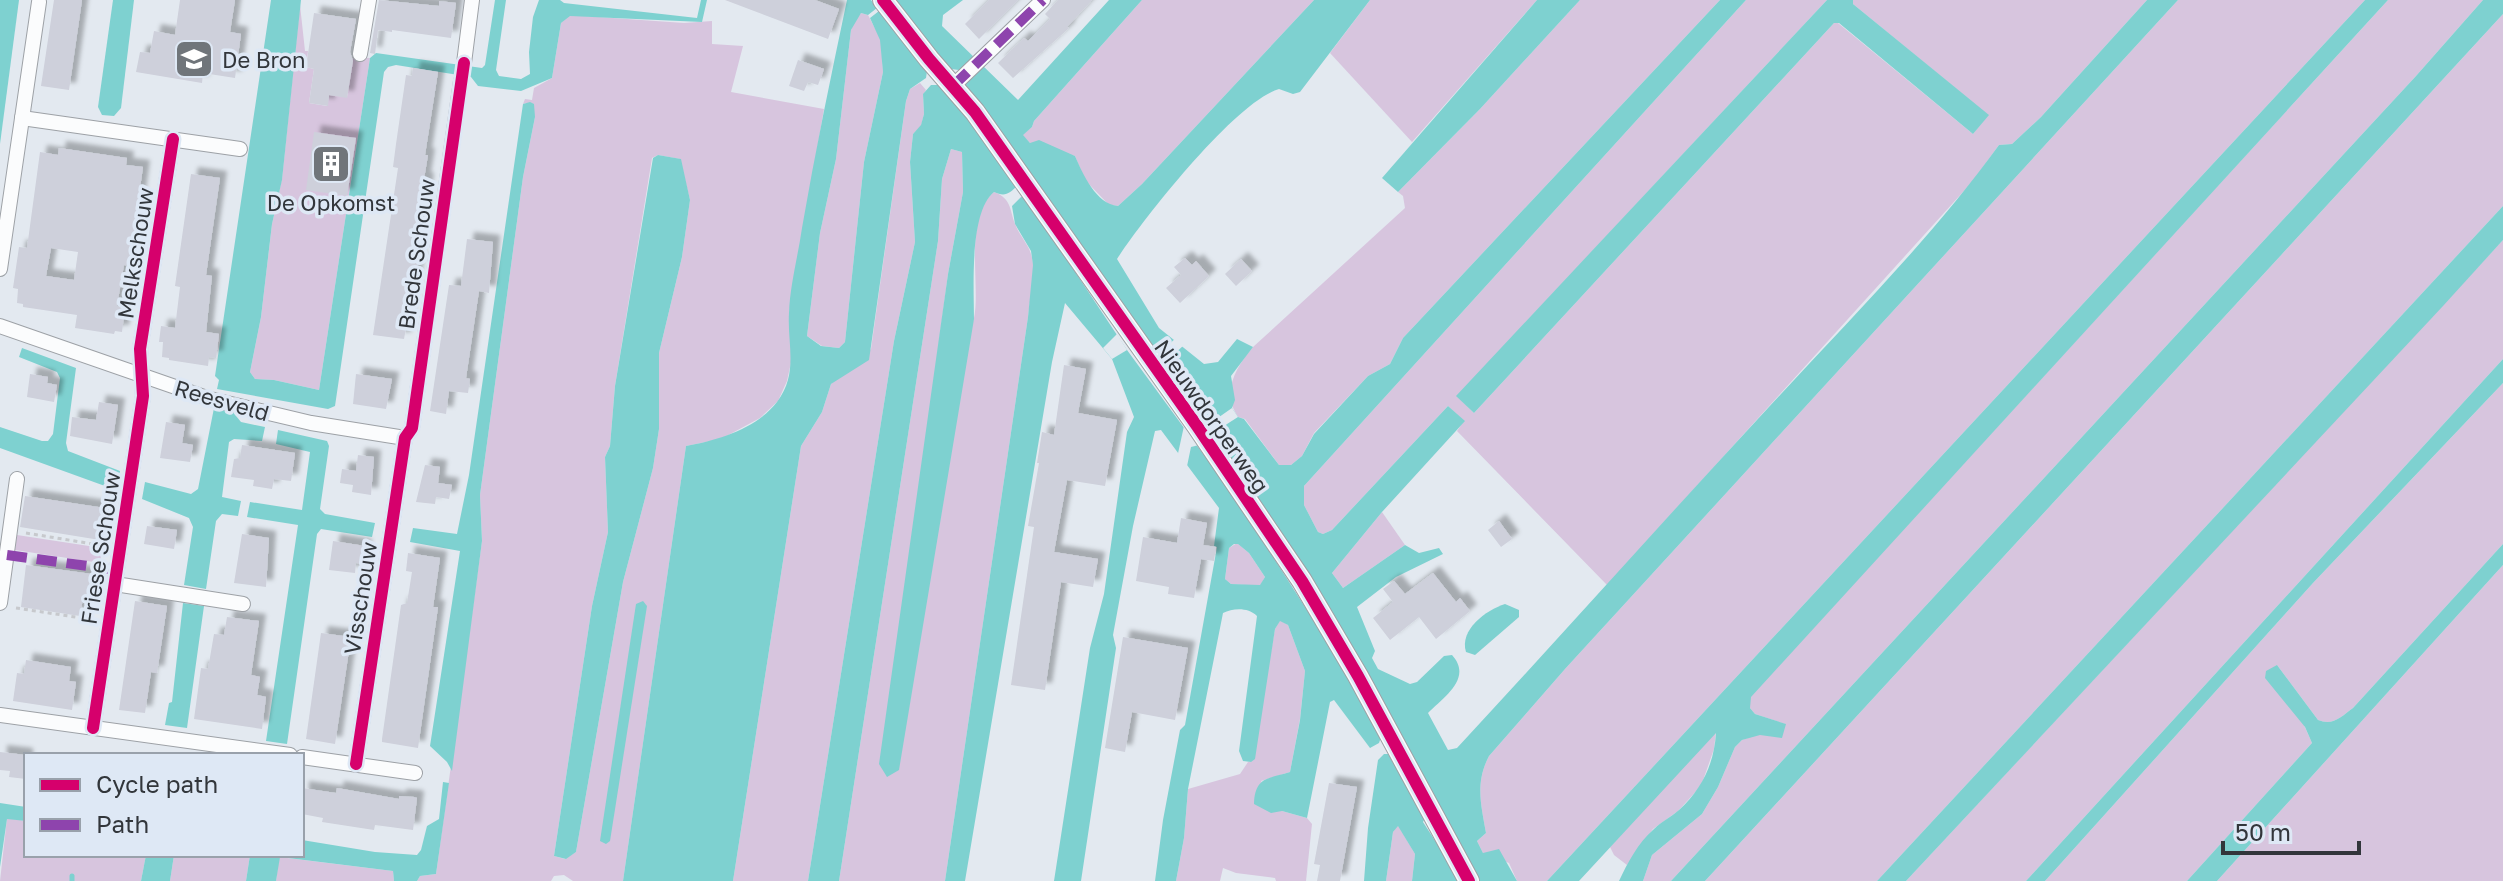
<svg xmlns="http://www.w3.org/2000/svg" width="2503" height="881" viewBox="0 0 2503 881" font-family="'Golos Text',sans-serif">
<defs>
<filter id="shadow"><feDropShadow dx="7" dy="-7" stdDeviation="2" flood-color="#0004"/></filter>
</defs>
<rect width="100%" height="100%" fill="#e3e9f0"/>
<g fill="#d7c5de" fill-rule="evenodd">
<path d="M 1142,0 L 1314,0 L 1142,184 L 1118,206 L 1109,205 L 1085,180 L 1075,156 L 1030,143 L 1022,135 L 1032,127 L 1034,121 Z"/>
<path d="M 1370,0 L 1537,0 L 1412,142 L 1330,53 Z"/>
<path d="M 1580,0 L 1720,0 L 1403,338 L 1390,364 L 1368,376 L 1314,433 L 1302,456 L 1291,465 L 1279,465 L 1245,419 L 1238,417 C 1221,392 1236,367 1253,347 L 1405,208 L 1403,196 L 1398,192 L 1480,109 Z"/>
<path d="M 1746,0 L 1827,0 L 1457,396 L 1474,413 L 1834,23 L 1838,23 L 1973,134 L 1988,115 L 1853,4 L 1853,0 L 2147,0 L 2041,117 L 2012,144 L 1999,145 L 1972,182 L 1607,585 L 1457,431 L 1464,421 L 1448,406 L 1332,530 L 1323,534 L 1318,532 L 1304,505 L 1304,486 Z"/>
<path d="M 2178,0 L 2365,0 L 1547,881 L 1517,881 L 1509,863 L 1483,853 L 1477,841 L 1486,833 C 1481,804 1475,783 1489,756 L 1565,669 Z"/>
<path d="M 2388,0 L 2483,0 L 2416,76 L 1671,881 L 1643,881 L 1652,855 L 1702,814 L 1718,787 L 1735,747 L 1742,740 L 1785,724 L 1755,714 L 1750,708 L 1750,697 Z"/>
<path d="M 300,5 L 305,51 L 308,51 L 306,67 L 314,69 L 309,103 L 327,106 L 329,95 L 347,97 L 353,57 L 370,58 L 319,390 L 274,380 L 255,379 L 250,372 L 261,317 L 272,224 L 282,179 Z"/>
<path d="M 861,13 L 868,15 L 881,40 L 883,72 L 864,162 L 845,342 L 839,348 L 822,346 L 807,336 L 820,233 L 836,159 L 851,30 L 856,18 Z"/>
<path d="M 2503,14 L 2503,206 L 1877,881 L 1705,881 Z"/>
<path d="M 570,15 L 684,23 L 712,21 L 712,44 L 743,46 L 731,92 L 824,109 L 789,313 L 792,358 L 787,381 L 778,401 L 760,418 L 721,439 L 686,446 L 623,881 L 573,881 L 564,875 L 554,876 L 551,881 L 417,881 L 420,876 L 436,874 L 482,541 L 480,495 L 523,177 L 535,117 L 527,103 L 523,104 L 525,99 L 532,100 L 534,88 L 552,78 L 561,23 ZM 658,155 L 680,159 L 690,200 L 682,257 L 659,353 L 659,429 L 653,468 L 623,582 L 576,852 L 565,859 L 554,856 L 592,606 L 608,532 L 605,457 L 610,446 L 615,386 L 652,158 Z"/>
<path d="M 920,83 L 926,90 L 923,95 L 924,114 L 921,126 L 913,134 L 910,162 L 915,242 L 894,341 L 808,881 L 733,881 L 801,446 L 822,412 L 831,384 L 871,349 L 906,101 L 910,89 Z"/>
<path d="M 951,149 L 962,152 L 963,192 L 948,274 L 932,395 C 942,378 971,334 974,318 C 981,287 963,217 994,192 C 1013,199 1009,211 1016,226 C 1020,236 1028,244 1031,254 C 1037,273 1030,297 1028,317 L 945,881 L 839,881 L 938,241 L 942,179 Z"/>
<path d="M 2503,240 L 2503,359 L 2026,881 L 1906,881 Z"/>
<path d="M 2503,383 L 2503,544 L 2353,708 C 2341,717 2333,726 2318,720 L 2277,665 L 2312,743 L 2187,881 L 2045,881 L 2313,583 Z"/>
<path d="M 1382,512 L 1405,545 L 1343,588 L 1332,573 Z"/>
<path d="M 17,535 L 102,548 L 100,563 L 15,550 Z"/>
<path d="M 1237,543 L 1249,553 L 1265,577 L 1260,586 L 1231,584 L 1225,579 L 1229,548 Z"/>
<path d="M 2503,565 L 2503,881 L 2217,881 Z"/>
<path d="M 1280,620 L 1288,625 L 1305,671 L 1300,719 L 1290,772 L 1261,781 L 1282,811 L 1307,818 L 1312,824 L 1306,881 L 1276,881 L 1275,878 L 1236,873 L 1223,868 L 1220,881 L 1176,881 L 1184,838 L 1188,789 L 1240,774 L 1248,762 L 1251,762 L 1275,629 Z"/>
<path d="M 1716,731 L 1714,749 L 1701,786 L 1678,811 L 1653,829 L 1627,865 L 1614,855 L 1610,847 Z"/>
<path d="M 7,818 L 26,821 L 26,855 L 146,855 L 141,881 L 0,881 Z"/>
<path d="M 1398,825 L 1415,854 L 1412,881 L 1386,881 L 1393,832 Z"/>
<path d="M 174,855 L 250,855 L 246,881 L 170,881 Z"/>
<path d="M 279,857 L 393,871 L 394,881 L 276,881 Z"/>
</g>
<g fill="#7ed1d0" fill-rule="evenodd">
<path d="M 0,0 L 19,0 L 0,144 Z"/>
<path d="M 113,0 L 134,0 L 121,108 L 114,116 L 102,115 L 98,107 Z"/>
<path d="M 271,0 L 301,0 L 282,180 L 272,224 L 261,317 L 250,372 L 255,379 L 274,380 L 319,390 L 370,58 L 376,53 L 482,68 L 485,65 L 495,0 L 506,0 L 496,70 L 499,76 L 521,79 L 530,74 L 529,52 L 533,17 L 539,0 L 560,0 L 564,3 L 697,18 L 701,0 L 707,0 L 702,22 L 570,16 L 561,23 L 552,78 L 521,91 L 478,86 L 471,77 L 396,65 L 388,67 L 384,72 L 335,406 L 328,409 L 217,389 L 219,380 L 215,376 Z"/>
<path d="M 847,0 L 871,0 L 877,8 L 868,15 L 861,13 L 851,30 L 836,159 L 820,233 L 807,336 L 821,346 L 839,348 L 845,342 L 864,162 L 883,72 L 880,40 L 870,18 L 879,11 L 927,71 L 926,78 L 910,89 L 906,101 L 869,360 L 831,384 L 822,412 L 801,446 L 733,881 L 623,881 L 686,446 C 718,440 756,429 777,402 C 799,373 787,344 789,313 C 790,285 798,256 802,228 C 815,152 831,76 847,0 Z"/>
<path d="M 893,0 L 963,0 L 943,15 L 942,26 L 1018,100 L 1109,0 L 1142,0 L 1034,121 L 1032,127 L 1023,135 L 1030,143 L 1039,140 L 1075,156 C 1083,174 1096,204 1118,206 L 1142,184 L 1314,0 L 1370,0 L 1300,92 L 1293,94 L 1279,89 C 1236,101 1143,219 1117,259 L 1159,328 L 1204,364 L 1218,362 L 1237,339 L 1253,347 L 1231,376 L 1235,400 L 1232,408 L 1238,417 L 1244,419 L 1279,465 L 1291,465 L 1302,456 L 1314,434 L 1368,376 L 1390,364 L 1403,338 L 1720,0 L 1746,0 L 1304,486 L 1304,505 L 1318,532 L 1323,534 L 1332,530 L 1448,406 L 1465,421 L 1382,512 L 1332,573 L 1343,588 L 1405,545 L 1419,553 L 1439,548 L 1443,554 L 1396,577 L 1357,607 L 1375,651 L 1372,658 L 1378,669 L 1410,684 L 1417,682 L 1444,656 L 1452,655 C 1473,678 1444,697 1428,713 L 1448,750 L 1457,748 C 1561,636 1663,521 1768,408 C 1846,323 1931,239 1999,145 L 2012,144 L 2041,117 L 2147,0 L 2178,0 L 1565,669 L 1489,756 C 1475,783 1481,804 1486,833 L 1477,841 L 1483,853 L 1499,849 L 1517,881 L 1478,881 L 1244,481 L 1172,368 L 1169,368 L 1115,300 L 966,88 L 959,70 L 951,69 Z"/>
<path d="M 1537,0 L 1580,0 L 1480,109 L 1398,192 L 1382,178 Z"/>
<path d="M 1827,0 L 1853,0 L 1853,4 L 1989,115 L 1973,134 L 1839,23 L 1834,23 L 1474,413 L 1456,396 Z"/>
<path d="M 2365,0 L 2388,0 L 1751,697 L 1750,708 L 1755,714 L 1786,724 L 1782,738 L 1760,735 L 1742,740 L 1735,747 L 1718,787 L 1702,814 L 1652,855 L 1643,881 L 1619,881 C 1628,862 1638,843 1654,829 C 1661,822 1671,817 1679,810 C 1702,789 1714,764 1716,733 L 1579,881 L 1547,881 Z"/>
<path d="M 2483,0 L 2503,0 L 2503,14 L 1705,881 L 1671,881 L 2416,76 Z"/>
<path d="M 931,85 L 939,85 L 979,133 L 1018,185 C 1009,194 1005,197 994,192 C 969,212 974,289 974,319 L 899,770 L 887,777 L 879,764 L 948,274 L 963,192 L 962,152 L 951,149 L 942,179 L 938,241 L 839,881 L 808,881 L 894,341 L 915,242 L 910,162 L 913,134 L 921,125 L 924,114 L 923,94 Z"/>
<path d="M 530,102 L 534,104 L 535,117 L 523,177 L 480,495 L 482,541 L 452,771 L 447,762 L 430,746 L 460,551 L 410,542 L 413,528 L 457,534 L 469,475 L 523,104 Z"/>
<path d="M 658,155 L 681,159 L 690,200 L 682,257 L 659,353 L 659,429 L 653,468 L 623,582 L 576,852 L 566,859 L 554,856 L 592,606 L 608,532 L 605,457 L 610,446 L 615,386 L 653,158 Z"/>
<path d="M 1021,197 L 1026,198 L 1127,350 L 1234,496 L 1330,646 L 1381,737 L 1379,743 L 1370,748 L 1334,700 L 1330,702 L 1307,818 L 1282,811 L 1271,813 L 1254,804 C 1255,777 1267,779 1290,772 L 1300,720 L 1305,671 L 1288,625 L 1280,621 L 1275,629 L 1255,759 L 1251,762 L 1243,761 L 1239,751 L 1257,616 C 1248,607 1233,608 1223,613 L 1188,789 L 1184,838 L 1176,881 L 1155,881 L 1163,820 L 1180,730 L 1185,725 L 1217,547 L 1214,546 L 1219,508 L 1161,430 L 1155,431 L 1133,526 L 1113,635 L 1116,648 L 1081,881 L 1054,881 L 1090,648 L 1104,594 L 1127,432 L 1134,417 L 1112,359 L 1065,303 L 1052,362 L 965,881 L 945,881 L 1028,317 L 1033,265 L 1031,251 L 1015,224 L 1012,206 ZM 1234,544 L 1238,544 L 1249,553 L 1265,577 L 1260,585 L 1231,584 L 1225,579 L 1229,548 Z"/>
<path d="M 2503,206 L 2503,240 L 2443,306 L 1906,881 L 1877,881 Z"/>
<path d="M 22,348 L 76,368 L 66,443 L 68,451 L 120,471 L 116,490 L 0,448 L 0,427 L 42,441 L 48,441 L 53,434 L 60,378 L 57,372 L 19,357 Z"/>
<path d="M 2503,359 L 2503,383 L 2313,583 L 2045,881 L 2026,881 Z"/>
<path d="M 214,408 L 232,411 L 241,422 L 265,427 L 262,441 L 234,439 L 229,442 L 222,497 L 241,501 L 238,516 L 222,514 L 216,521 L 206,589 L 184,585 L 193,527 L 189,518 L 142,499 L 145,482 L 191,494 L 198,489 Z"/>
<path d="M 278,430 L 327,441 L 329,446 L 320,509 L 325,514 L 375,523 L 372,537 L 321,529 L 317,534 L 287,744 L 266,741 L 298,525 L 247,517 L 250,502 L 302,510 L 310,452 L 276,444 Z"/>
<path d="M 2503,544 L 2503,565 L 2217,881 L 2187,881 L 2312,743 L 2305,727 L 2265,678 L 2266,671 L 2277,665 L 2318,720 C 2333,726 2341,717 2353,708 Z"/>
<path d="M 643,601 L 647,606 L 610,841 L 606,844 L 600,841 L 636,604 Z"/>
<path d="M 183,603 L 204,606 L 187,728 L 165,725 L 169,703 L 172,702 Z"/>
<path d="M 1505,604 L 1519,610 L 1519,617 L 1475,655 L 1466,652 C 1459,630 1486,610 1505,604 Z"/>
<path d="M 1384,754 L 1388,754 L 1425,818 L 1423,822 L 1461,881 L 1412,881 L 1415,854 L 1398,826 L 1393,832 L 1386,881 L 1364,881 L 1368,828 L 1378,760 Z"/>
<path d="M 443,782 L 449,783 L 436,874 L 420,876 L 417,881 L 394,881 L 393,871 L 280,857 L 276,881 L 246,881 L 250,855 L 302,855 L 302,840 L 375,852 L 417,855 L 421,850 L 427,826 L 439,819 Z"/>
<path d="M 0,803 L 26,807 L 26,821 L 7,819 L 0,867 Z"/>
<path d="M 146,855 L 174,855 L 170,881 L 141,881 Z"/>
</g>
<g fill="#e3e9f0">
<path d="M 1117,334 L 1127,350 L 1112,359 L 1103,348 Z"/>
<path d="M 1177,337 L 1184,345 L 1171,357 L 1169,368 L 1155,350 L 1164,349 Z"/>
<path d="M 1232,408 L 1238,417 L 1216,431 L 1216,436 L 1207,422 L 1212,422 Z"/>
<path d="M 1184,426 L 1199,445 L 1191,447 L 1186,471 L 1177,458 Z"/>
</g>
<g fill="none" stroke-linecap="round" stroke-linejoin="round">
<path stroke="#7ed1d0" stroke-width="5" d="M 72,881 L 72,876"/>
</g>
<g fill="#ced0db" fill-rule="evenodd" filter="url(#shadow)">
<path d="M 54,0 L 82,0 L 69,90 L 41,86 Z"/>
<path d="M 180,0 L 235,0 L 230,32 L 241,34 L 235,78 L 203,73 L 202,83 L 136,72 L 140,52 L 150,53 L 154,31 L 175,35 Z"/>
<path d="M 379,0 L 439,6 L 439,1 L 456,3 L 451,38 L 392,30 L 392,32 L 378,30 L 375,54 L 370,53 Z"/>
<path d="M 725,0 L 815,0 L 839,9 L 828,39 Z"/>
<path d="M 989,0 L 1018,0 L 979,39 L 965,24 Z"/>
<path d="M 1058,0 L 1092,0 L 1067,27 L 1069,28 L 1013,78 L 998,63 L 1024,38 L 1028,41 L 1050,19 L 1045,14 Z"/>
<path d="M 314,13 L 356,19 L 350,52 L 353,61 L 347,98 L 329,95 L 328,106 L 309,103 L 314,69 L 306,67 Z"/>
<path d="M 798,60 L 824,69 L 818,85 L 808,82 L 804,91 L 789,86 Z"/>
<path d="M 413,68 L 438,72 L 425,155 L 428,155 L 424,179 L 427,180 L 416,255 L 419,256 L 404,339 L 373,335 L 398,168 L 393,167 L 396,144 L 406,75 L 412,76 Z"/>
<path d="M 314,132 L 356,138 L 347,196 L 306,190 Z"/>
<path d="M 59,148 L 127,158 L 126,165 L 143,167 L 129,266 L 124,265 L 117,306 L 125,307 L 122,332 L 115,331 L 114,334 L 75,328 L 77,315 L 23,307 L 23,304 L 17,303 L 18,289 L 13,288 L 19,247 L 27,248 L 40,152 L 58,155 ZM 51,248 L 78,252 L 74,280 L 46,276 Z"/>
<path d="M 191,174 L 220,178 L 206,275 L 212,276 L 206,332 L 219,334 L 216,358 L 209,357 L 208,366 L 169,360 L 169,358 L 162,357 L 163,342 L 159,342 L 161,326 L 175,328 L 180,287 L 175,286 Z"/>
<path d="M 467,239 L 493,242 L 489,293 L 479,291 L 466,378 L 470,379 L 468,393 L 449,391 L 446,414 L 430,411 L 449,285 L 461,286 Z"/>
<path d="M 1185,258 L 1192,265 L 1196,261 L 1209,276 L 1180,303 L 1166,288 L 1181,275 L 1174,267 Z"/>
<path d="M 1241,259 L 1252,271 L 1236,286 L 1225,274 Z"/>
<path d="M 1064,365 L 1086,369 L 1078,413 L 1117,420 L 1105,486 L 1067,480 L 1054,552 L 1098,559 L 1093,587 L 1061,582 L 1045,690 L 1011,685 L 1034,527 L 1028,526 L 1039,463 L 1037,463 L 1042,432 L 1054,435 Z"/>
<path d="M 30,374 L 48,377 L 47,383 L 57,385 L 54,402 L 27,397 Z"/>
<path d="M 356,374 L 392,379 L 386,409 L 353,404 Z"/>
<path d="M 99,402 L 118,405 L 112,444 L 70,436 L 72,417 L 96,420 Z"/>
<path d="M 166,422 L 185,425 L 182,443 L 193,445 L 190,462 L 160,458 Z"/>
<path d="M 242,445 L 295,453 L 291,481 L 274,479 L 272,489 L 253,486 L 254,480 L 231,477 L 234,459 L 240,458 Z"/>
<path d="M 358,455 L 374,457 L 371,495 L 352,492 L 353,485 L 340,483 L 342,469 L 356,471 Z"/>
<path d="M 425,465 L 440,467 L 438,483 L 452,485 L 449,499 L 436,497 L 435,504 L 416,502 Z"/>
<path d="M 25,496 L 105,508 L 100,540 L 20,527 Z"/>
<path d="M 1181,518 L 1207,523 L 1203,545 L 1216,547 L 1214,561 L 1201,559 L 1194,598 L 1168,594 L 1169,587 L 1136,581 L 1143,537 L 1177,543 Z"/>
<path d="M 1499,521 L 1512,539 L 1501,547 L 1488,530 Z"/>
<path d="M 147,526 L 177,530 L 174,549 L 144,544 Z"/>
<path d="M 242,534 L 269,538 L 266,587 L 234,583 Z"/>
<path d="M 333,541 L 365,546 L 362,564 L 356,563 L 355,573 L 329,570 Z"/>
<path d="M 408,553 L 440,558 L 433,607 L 438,607 L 418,748 L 382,742 L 382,739 L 401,605 L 407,603 L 412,572 L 406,571 Z"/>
<path d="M 26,565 L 92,574 L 88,598 L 83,598 L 80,616 L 21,607 Z"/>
<path d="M 1433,573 L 1456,602 L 1460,598 L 1470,611 L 1436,639 L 1419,617 L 1390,640 L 1373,618 L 1393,602 L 1383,589 L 1394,581 L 1405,594 Z"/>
<path d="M 135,601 L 167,606 L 157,673 L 151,672 L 145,713 L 119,710 Z"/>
<path d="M 227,617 L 259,621 L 251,675 L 260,677 L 257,695 L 266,697 L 262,729 L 194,719 L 201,668 L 208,669 L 214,634 L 224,635 Z"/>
<path d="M 321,633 L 351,637 L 335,744 L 306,739 Z"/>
<path d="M 1123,637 L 1188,648 L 1175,720 L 1132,712 L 1125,752 L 1105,748 Z"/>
<path d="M 26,660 L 71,667 L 69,681 L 76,682 L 72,710 L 13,701 L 17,673 L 24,674 Z"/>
<path d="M 0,752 L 26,755 L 26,779 L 9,777 L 10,771 L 0,770 Z"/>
<path d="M 1329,783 L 1357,787 L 1340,881 L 1317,881 L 1320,865 L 1314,864 Z"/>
<path d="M 302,788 L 336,793 L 337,788 L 399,799 L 399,796 L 414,797 L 417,798 L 413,830 L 375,825 L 374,830 L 322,822 L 323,818 L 302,814 Z"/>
</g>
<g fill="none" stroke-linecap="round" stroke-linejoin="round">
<g stroke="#9da1a6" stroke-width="16">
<g id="street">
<path d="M 360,54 L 369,0"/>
<path d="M 464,63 L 472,0"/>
<path d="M 953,86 L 1043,0"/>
<path d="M 22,118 L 240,149"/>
<path d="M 0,269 L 39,2"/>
<path d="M 0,326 L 210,399 L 311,423 L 405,438"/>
<path d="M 115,584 L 243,604"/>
<path d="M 0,603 L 17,479"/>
<path d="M 0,715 L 290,755"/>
<path d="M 93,728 L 143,396 L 140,349 L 173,139"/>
<path d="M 302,757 L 415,773"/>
<path d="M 356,764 L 405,438 L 412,428 L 461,81"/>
</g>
</g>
<g stroke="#9da1a6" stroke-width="22">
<path id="secondary" d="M 883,0 L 929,59 L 975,112 L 1197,426 L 1302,581 L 1358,676 L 1469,881"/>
</g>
<g stroke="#c7c9cd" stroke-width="3" stroke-dasharray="4 4" stroke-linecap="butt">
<path d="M 26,533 L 105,546"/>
<path d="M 16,608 L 95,620"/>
</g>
<use href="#street" stroke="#fbfcfd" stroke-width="14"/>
<use href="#secondary" stroke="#fbfcfd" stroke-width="20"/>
<g stroke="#8e44ad" stroke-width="10" stroke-dasharray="20 10" stroke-linecap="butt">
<path d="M 953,86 L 1043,0"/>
<path d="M 7,555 L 117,570"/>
</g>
<g stroke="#dee8f5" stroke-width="17">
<g id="cycleway">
<path d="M 883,0 L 929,59 L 975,112 L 1197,426 L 1302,581 L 1358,676 L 1469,881"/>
<path d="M 93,728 L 143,396 L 140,349 L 173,139"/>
<path d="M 356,764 L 405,438 L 412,428 L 464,63"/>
</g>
</g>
<use href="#cycleway" stroke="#d6006c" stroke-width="12"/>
</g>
<defs>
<g id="school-square" transform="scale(2)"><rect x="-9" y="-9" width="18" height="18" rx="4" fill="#70757a" stroke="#dee8f5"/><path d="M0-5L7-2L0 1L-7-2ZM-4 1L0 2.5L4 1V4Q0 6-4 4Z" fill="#fff"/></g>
<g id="building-square" transform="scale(2)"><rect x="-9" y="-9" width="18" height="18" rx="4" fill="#70757a" stroke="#dee8f5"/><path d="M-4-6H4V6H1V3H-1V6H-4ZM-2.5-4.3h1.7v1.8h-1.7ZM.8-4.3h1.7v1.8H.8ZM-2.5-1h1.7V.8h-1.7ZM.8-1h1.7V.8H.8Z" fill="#fff"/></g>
</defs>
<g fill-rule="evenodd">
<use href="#school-square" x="194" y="59"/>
<use href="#building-square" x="331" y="164"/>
</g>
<g text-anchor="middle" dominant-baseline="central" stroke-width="7" stroke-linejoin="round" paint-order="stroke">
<g font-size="22" fill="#32363b" stroke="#dee8f5" text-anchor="start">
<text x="222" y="59">De Bron</text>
<text x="331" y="202" text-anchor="middle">De Opkomst</text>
</g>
<g font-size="22" fill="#32363b" stroke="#dee8f5">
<text transform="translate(135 253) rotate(-81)">Melkschouw</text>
<text transform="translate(416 254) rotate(-82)">Brede Schouw</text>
<text transform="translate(222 400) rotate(16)">Reesveld</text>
<text transform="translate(1212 416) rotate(55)">Nieuwdorperweg</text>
<text transform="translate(100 548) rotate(-81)">Friese Schouw</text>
<text transform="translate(360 598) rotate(-81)">Visschouw</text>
</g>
</g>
<rect x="24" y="753" width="280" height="104" fill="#dee8f5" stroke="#99a1ab" stroke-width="2"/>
<rect x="40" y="779" width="40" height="12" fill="#d6006c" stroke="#99a1ab" stroke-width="2"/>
<text x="96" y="793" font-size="24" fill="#32363b">Cycle path</text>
<rect x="40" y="819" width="40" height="12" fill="#8e44ad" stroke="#99a1ab" stroke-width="2"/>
<text x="96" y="833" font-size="24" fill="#32363b">Path</text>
<path d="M2223 841v12h136v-12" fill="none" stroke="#32363b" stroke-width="4"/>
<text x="2235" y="841" font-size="24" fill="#32363b" stroke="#dee8f5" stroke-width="6" paint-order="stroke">50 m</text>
</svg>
